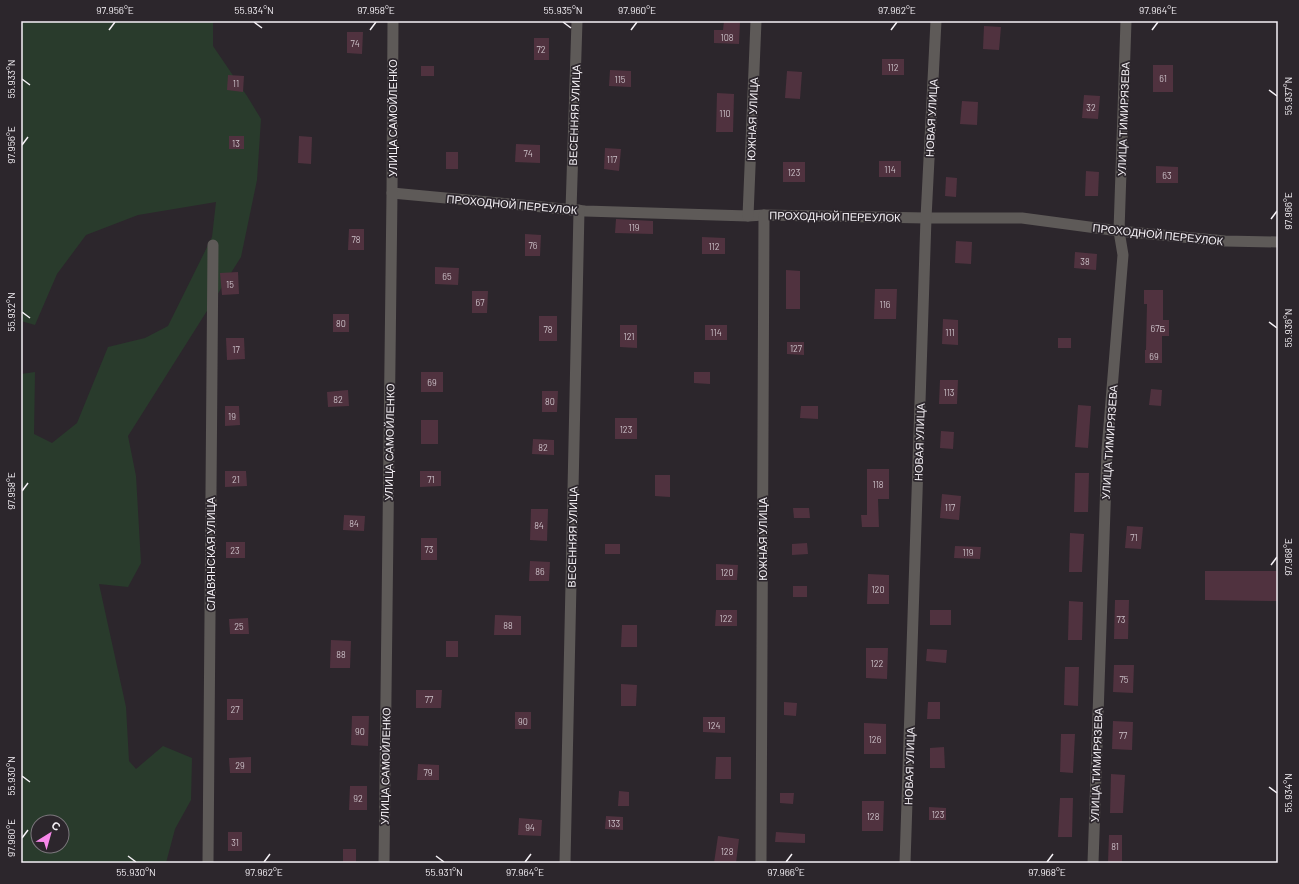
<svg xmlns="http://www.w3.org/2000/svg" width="1299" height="884" viewBox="0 0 1299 884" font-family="Barlow,sans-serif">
<rect width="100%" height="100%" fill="#2c262c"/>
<path fill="#293b2c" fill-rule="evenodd" d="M 21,21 L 213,21 L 213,46 L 247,96 L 261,119 L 257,180 L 241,257 L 128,436 L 136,476 L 141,563 L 128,587 L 99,584 L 126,707 L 129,761 L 136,769 L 163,746 L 192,758 L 191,800 L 175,829 L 166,863 L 21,863 L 21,374 L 35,372 L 34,434 L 52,443 L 77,423 L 108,347 L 145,338 L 168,326 L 212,237 L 216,202 L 138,215 L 86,235 L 57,274 L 35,325 L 21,321 ZM 38,822 L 62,822 L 62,846 L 38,846 Z"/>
<g fill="#50323f">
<path d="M 724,21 L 740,21 L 739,44 L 714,43 L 714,30 L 723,30 Z"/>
<path d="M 984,26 L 1001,27 L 999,50 L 983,49 Z"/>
<path d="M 347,32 L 363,32 L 362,54 L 347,53 Z"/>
<rect x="534" y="38" width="15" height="22"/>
<rect x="882" y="59" width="22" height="16"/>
<rect x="1153" y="65" width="20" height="27"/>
<rect x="421" y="66" width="13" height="10"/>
<path d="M 610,70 L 631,71 L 631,87 L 609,86 Z"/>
<path d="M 787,71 L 802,72 L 800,99 L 785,98 Z"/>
<path d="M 228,75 L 244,76 L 243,92 L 227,90 Z"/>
<path d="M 717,93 L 734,94 L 733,132 L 716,132 Z"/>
<path d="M 1084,95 L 1100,96 L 1098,119 L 1082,118 Z"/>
<path d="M 962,101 L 978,102 L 977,125 L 960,124 Z"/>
<rect x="229" y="136" width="15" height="13"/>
<path d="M 299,136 L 312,137 L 311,164 L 298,163 Z"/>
<path d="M 516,144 L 540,145 L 540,163 L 515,162 Z"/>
<path d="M 605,148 L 621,149 L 619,171 L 604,169 Z"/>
<rect x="446" y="152" width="12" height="17"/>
<rect x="879" y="161" width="22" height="16"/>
<rect x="783" y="162" width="22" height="20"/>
<path d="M 1156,166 L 1178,167 L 1178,183 L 1156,183 Z"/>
<path d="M 1086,171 L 1099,172 L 1098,196 L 1085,196 Z"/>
<path d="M 946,177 L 957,178 L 956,197 L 945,196 Z"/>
<path d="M 616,219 L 653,221 L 653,234 L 615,233 Z"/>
<path d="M 349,229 L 364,229 L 364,250 L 348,250 Z"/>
<path d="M 525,234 L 541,235 L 540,256 L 525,256 Z"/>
<path d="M 702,237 L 725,238 L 725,254 L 702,254 Z"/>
<path d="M 956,241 L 972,242 L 971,264 L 955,263 Z"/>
<path d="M 1075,252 L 1097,254 L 1096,270 L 1074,268 Z"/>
<path d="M 435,267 L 459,268 L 458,285 L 435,284 Z"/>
<path d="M 786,270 L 800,271 L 800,309 L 786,309 Z"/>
<path d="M 238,272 L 239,294 L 222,295 L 220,273 Z"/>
<path d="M 875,289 L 897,289 L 896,319 L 874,319 Z"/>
<path d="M 1144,290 L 1163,290 L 1163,320 L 1169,320 L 1169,336 L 1162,336 L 1162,363 L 1145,363 L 1145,350 L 1146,350 L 1147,304 L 1144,304 Z"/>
<path d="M 472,291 L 488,291 L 487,313 L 472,313 Z"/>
<rect x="333" y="314" width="16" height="18"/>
<rect x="539" y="316" width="18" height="25"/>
<path d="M 943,319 L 958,320 L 958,345 L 942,344 Z"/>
<path d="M 620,325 L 637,325 L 637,348 L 620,347 Z"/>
<rect x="705" y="325" width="22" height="15"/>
<path d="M 226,338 L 244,338 L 245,359 L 227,360 Z"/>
<rect x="1058" y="338" width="13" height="10"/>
<path d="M 787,342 L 804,342 L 804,355 L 787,354 Z"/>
<rect x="421" y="372" width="22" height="20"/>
<path d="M 694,372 L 710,372 L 710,384 L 694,383 Z"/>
<path d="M 940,380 L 958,380 L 957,404 L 939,404 Z"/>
<path d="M 1151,389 L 1162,390 L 1161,406 L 1149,405 Z"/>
<path d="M 348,390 L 349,406 L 328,407 L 327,392 Z"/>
<path d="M 542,391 L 558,391 L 557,412 L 542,412 Z"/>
<path d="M 1078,405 L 1091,406 L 1088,448 L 1075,447 Z"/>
<path d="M 225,406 L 239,406 L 240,425 L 225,426 Z"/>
<path d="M 801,406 L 818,406 L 818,419 L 800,418 Z"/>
<rect x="615" y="418" width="22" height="21"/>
<rect x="421" y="420" width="17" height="24"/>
<path d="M 941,431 L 954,432 L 953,449 L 940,448 Z"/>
<path d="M 533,439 L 554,440 L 554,455 L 532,454 Z"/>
<path d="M 867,469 L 889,469 L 889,499 L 878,499 L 879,527 L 862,527 L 861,515 L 867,515 Z"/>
<path d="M 225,471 L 246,471 L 247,486 L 225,487 Z"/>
<path d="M 420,471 L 441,471 L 441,486 L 420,487 Z"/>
<path d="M 1075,473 L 1089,473 L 1088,512 L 1074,512 Z"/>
<path d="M 655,475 L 670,475 L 670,497 L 655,496 Z"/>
<path d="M 942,494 L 961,496 L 959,520 L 940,518 Z"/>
<path d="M 793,508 L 809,508 L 810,518 L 794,518 Z"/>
<path d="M 531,509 L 548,509 L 547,541 L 530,540 Z"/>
<path d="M 344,515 L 365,516 L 364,531 L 343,530 Z"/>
<path d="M 1127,526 L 1143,527 L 1141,549 L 1125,548 Z"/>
<path d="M 1070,533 L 1084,534 L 1082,572 L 1069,572 Z"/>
<rect x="421" y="538" width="16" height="22"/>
<rect x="226" y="542" width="19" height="16"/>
<path d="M 807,543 L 808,554 L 792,555 L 792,544 Z"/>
<rect x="605" y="544" width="15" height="10"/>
<path d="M 955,546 L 981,547 L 980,559 L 954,558 Z"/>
<path d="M 530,561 L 550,562 L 549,581 L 529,581 Z"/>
<path d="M 716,564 L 738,565 L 737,580 L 716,580 Z"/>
<path d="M 1205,571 L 1278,571 L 1278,601 L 1205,600 Z"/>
<path d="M 868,574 L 889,575 L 889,604 L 867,604 Z"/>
<rect x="793" y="586" width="14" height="11"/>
<path d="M 1115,600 L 1129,600 L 1128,639 L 1114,639 Z"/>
<path d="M 1069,601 L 1083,602 L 1082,640 L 1068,640 Z"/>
<path d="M 716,610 L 737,610 L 737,626 L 715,626 Z"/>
<rect x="930" y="610" width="21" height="15"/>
<path d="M 495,615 L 521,616 L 521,635 L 494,635 Z"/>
<path d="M 248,618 L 249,634 L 230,634 L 229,619 Z"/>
<path d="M 622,625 L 637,625 L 637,647 L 621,647 Z"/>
<path d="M 331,640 L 351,641 L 350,668 L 330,668 Z"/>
<rect x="446" y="641" width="12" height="16"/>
<path d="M 866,648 L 888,648 L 887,679 L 866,678 Z"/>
<path d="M 927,649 L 947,650 L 946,663 L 926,661 Z"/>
<path d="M 1114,665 L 1134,665 L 1133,693 L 1113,692 Z"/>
<path d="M 1065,667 L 1079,667 L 1078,706 L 1064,705 Z"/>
<path d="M 621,684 L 637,685 L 636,706 L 621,706 Z"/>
<path d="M 416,690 L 442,690 L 441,708 L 416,708 Z"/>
<rect x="227" y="699" width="16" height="21"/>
<path d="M 784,702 L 797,703 L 796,716 L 784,715 Z"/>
<path d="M 928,702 L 940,702 L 940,719 L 927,719 Z"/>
<rect x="515" y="712" width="16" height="17"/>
<path d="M 352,716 L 369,716 L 368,746 L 351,745 Z"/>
<path d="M 703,717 L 725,717 L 725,733 L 703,732 Z"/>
<path d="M 1113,721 L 1133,722 L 1132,750 L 1112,749 Z"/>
<path d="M 864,723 L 886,724 L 886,754 L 864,754 Z"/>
<path d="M 1061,734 L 1075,734 L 1073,773 L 1060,772 Z"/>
<path d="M 944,747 L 945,768 L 930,768 L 930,748 Z"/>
<path d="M 251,757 L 251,773 L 230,773 L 229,758 Z"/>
<path d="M 716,757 L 731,757 L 731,779 L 715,779 Z"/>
<path d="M 418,764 L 439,765 L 439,780 L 417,780 Z"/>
<path d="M 1111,774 L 1125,775 L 1123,813 L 1110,813 Z"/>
<path d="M 350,786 L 367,786 L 367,810 L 349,810 Z"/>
<path d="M 619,791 L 629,792 L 629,806 L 618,806 Z"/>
<path d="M 780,793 L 794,793 L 793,804 L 780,803 Z"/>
<path d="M 1060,798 L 1073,798 L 1072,837 L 1058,837 Z"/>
<path d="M 862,801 L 884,801 L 883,831 L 862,831 Z"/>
<path d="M 929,807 L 946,808 L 946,820 L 929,820 Z"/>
<path d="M 606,816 L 623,817 L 623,830 L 605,829 Z"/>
<path d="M 519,818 L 542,820 L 541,836 L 518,835 Z"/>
<rect x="228" y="832" width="14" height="19"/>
<path d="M 776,832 L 805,834 L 805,843 L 775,842 Z"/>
<path d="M 1109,835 L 1122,835 L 1122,863 L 1108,863 Z"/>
<path d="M 718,836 L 739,839 L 736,863 L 714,863 Z"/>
<rect x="343" y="849" width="13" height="14"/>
</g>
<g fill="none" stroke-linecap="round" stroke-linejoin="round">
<g stroke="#5e5a58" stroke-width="11">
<path d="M 392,193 L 585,211 L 748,216 L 764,215 L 926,218 L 1022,218 L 1119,231 L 1225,241 L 1278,242"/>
<path d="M 571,210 L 577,21"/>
<path d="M 748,216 L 756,21"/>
<path d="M 208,863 L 213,245"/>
<path d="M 384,863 L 392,193 L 393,21"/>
<path d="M 565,863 L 579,210"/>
<path d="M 761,863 L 764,215"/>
<path d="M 905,863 L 926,218 L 936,21"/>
<path d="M 1093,863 L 1107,450 L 1123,255 L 1119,231 L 1126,21"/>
</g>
</g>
<path fill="none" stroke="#f5f1f6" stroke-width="1.5" d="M 254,22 L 262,28M 563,22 L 571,28M 109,30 L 115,22M 370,30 L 376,22M 631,30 L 637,22M 891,30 L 897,22M 1152,30 L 1158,22M 22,79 L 30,85M 1269,90 L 1277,96M 22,145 L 28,137M 1271,219 L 1277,211M 22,312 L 30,318M 1269,322 L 1277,328M 22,491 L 28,483M 1271,565 L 1277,557M 22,776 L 30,782M 1269,787 L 1277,793M 22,838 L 28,830M 128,856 L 136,862M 436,856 L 444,862M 264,862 L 270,854M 525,862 L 531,854M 786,862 L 792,854M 1047,862 L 1053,854"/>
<g text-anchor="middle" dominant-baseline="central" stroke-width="3.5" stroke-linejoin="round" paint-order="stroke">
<g font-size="9" fill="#ccc1c8">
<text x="727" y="37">108</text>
<text x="355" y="43">74</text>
<text x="541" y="49">72</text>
<text x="893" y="67">112</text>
<text x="1163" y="78">61</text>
<text x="620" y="79">115</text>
<text x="236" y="83">11</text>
<text x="1091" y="107">32</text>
<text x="725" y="113">110</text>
<text x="236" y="143">13</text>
<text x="528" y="153">74</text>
<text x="612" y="159">117</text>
<text x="890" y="169">114</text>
<text x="794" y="172">123</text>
<text x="1167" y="175">63</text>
<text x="634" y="227">119</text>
<text x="356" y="239">78</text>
<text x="533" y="245">76</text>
<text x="714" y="246">112</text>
<text x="1085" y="261">38</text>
<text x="447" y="276">65</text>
<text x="230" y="284">15</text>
<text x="480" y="302">67</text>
<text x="885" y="304">116</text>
<text x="341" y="323">80</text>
<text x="1158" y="328">67Б</text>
<text x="548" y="329">78</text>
<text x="716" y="332">114</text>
<text x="950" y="332">111</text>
<text x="629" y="336">121</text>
<text x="796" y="348">127</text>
<text x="236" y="349">17</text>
<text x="1154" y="356">69</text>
<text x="432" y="382">69</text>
<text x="949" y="392">113</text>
<text x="338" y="399">82</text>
<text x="550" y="401">80</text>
<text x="232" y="416">19</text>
<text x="626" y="429">123</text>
<text x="543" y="447">82</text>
<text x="236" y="479">21</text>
<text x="431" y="479">71</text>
<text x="878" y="484">118</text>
<text x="950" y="507">117</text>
<text x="354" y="523">84</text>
<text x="539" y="525">84</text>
<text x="1134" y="537">71</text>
<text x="429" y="549">73</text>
<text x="235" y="550">23</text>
<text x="968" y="552">119</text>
<text x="540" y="571">86</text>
<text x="727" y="572">120</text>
<text x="878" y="589">120</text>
<text x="726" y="618">122</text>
<text x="1121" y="619">73</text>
<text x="508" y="625">88</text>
<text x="239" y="626">25</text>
<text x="341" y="654">88</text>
<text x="877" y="663">122</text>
<text x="1124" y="679">75</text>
<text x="429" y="699">77</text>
<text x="235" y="709">27</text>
<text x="523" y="721">90</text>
<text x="714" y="725">124</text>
<text x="360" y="731">90</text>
<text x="1123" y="735">77</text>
<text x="875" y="739">126</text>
<text x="240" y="765">29</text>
<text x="428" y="772">79</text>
<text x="358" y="798">92</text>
<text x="938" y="814">123</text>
<text x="873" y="816">128</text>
<text x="614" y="823">133</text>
<text x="530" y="827">94</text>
<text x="235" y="842">31</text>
<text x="1115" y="846">81</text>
<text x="727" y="851">128</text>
</g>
<g font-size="11" fill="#f5f1f6" stroke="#2c262c">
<text transform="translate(574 115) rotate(-88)">ВЕСЕННЯЯ УЛИЦА</text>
<text transform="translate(392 118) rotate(-90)">УЛИЦА САМОЙЛЕНКО</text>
<text transform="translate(931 118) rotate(-87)">НОВАЯ УЛИЦА</text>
<text transform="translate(752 119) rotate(-88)">ЮЖНАЯ УЛИЦА</text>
<text transform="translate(1123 119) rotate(-88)">УЛИЦА ТИМИРЯЗЕВА</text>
<text transform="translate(512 204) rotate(5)">ПРОХОДНОЙ ПЕРЕУЛОК</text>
<text transform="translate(835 216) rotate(1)">ПРОХОДНОЙ ПЕРЕУЛОК</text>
<text transform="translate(1158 234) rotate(6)">ПРОХОДНОЙ ПЕРЕУЛОК</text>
<text transform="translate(389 442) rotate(-89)">УЛИЦА САМОЙЛЕНКО</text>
<text transform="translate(919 442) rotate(-88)">НОВАЯ УЛИЦА</text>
<text transform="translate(1109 442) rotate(-86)">УЛИЦА ТИМИРЯЗЕВА</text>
<text transform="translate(572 537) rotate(-89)">ВЕСЕННЯЯ УЛИЦА</text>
<text transform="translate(762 539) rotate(-90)">ЮЖНАЯ УЛИЦА</text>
<text transform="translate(210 554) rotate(-90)">СЛАВЯНСКАЯ УЛИЦА</text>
<text transform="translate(1096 765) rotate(-88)">УЛИЦА ТИМИРЯЗЕВА</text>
<text transform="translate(385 766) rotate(-89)">УЛИЦА САМОЙЛЕНКО</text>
<text transform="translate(909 766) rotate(-88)">НОВАЯ УЛИЦА</text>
</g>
</g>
<rect width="1299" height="884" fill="none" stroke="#2c262c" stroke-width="44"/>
<g transform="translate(50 834) rotate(37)"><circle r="19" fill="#2c262c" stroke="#7c777d"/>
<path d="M0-3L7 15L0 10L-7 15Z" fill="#f888ea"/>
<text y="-6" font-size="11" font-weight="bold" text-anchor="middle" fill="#f5f1f6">С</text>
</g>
<rect x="22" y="22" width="1255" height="840" fill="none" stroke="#f5f1f6" stroke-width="1.5"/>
<g font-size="10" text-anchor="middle" fill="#f5f1f6">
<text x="115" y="14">97.956°E</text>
<text x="254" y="14">55.934°N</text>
<text x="376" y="14">97.958°E</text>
<text x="563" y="14">55.935°N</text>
<text x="637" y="14">97.960°E</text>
<text x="897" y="14">97.962°E</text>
<text x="1158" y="14">97.964°E</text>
<text transform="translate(11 79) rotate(-90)" y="4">55.933°N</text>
<text transform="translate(1288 96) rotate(-90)" y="4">55.937°N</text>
<text transform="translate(11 145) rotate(-90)" y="4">97.956°E</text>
<text transform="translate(1288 211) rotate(-90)" y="4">97.966°E</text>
<text transform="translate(11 312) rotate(-90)" y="4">55.932°N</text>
<text transform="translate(1288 328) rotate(-90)" y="4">55.936°N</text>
<text transform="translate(11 491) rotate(-90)" y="4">97.958°E</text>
<text transform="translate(1288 557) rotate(-90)" y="4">97.968°E</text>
<text transform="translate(11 776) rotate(-90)" y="4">55.930°N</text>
<text transform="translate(1288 793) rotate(-90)" y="4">55.934°N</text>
<text transform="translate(11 838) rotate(-90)" y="4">97.960°E</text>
<text x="136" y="876">55.930°N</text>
<text x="264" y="876">97.962°E</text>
<text x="444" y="876">55.931°N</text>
<text x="525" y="876">97.964°E</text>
<text x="786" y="876">97.966°E</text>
<text x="1047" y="876">97.968°E</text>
</g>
</svg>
